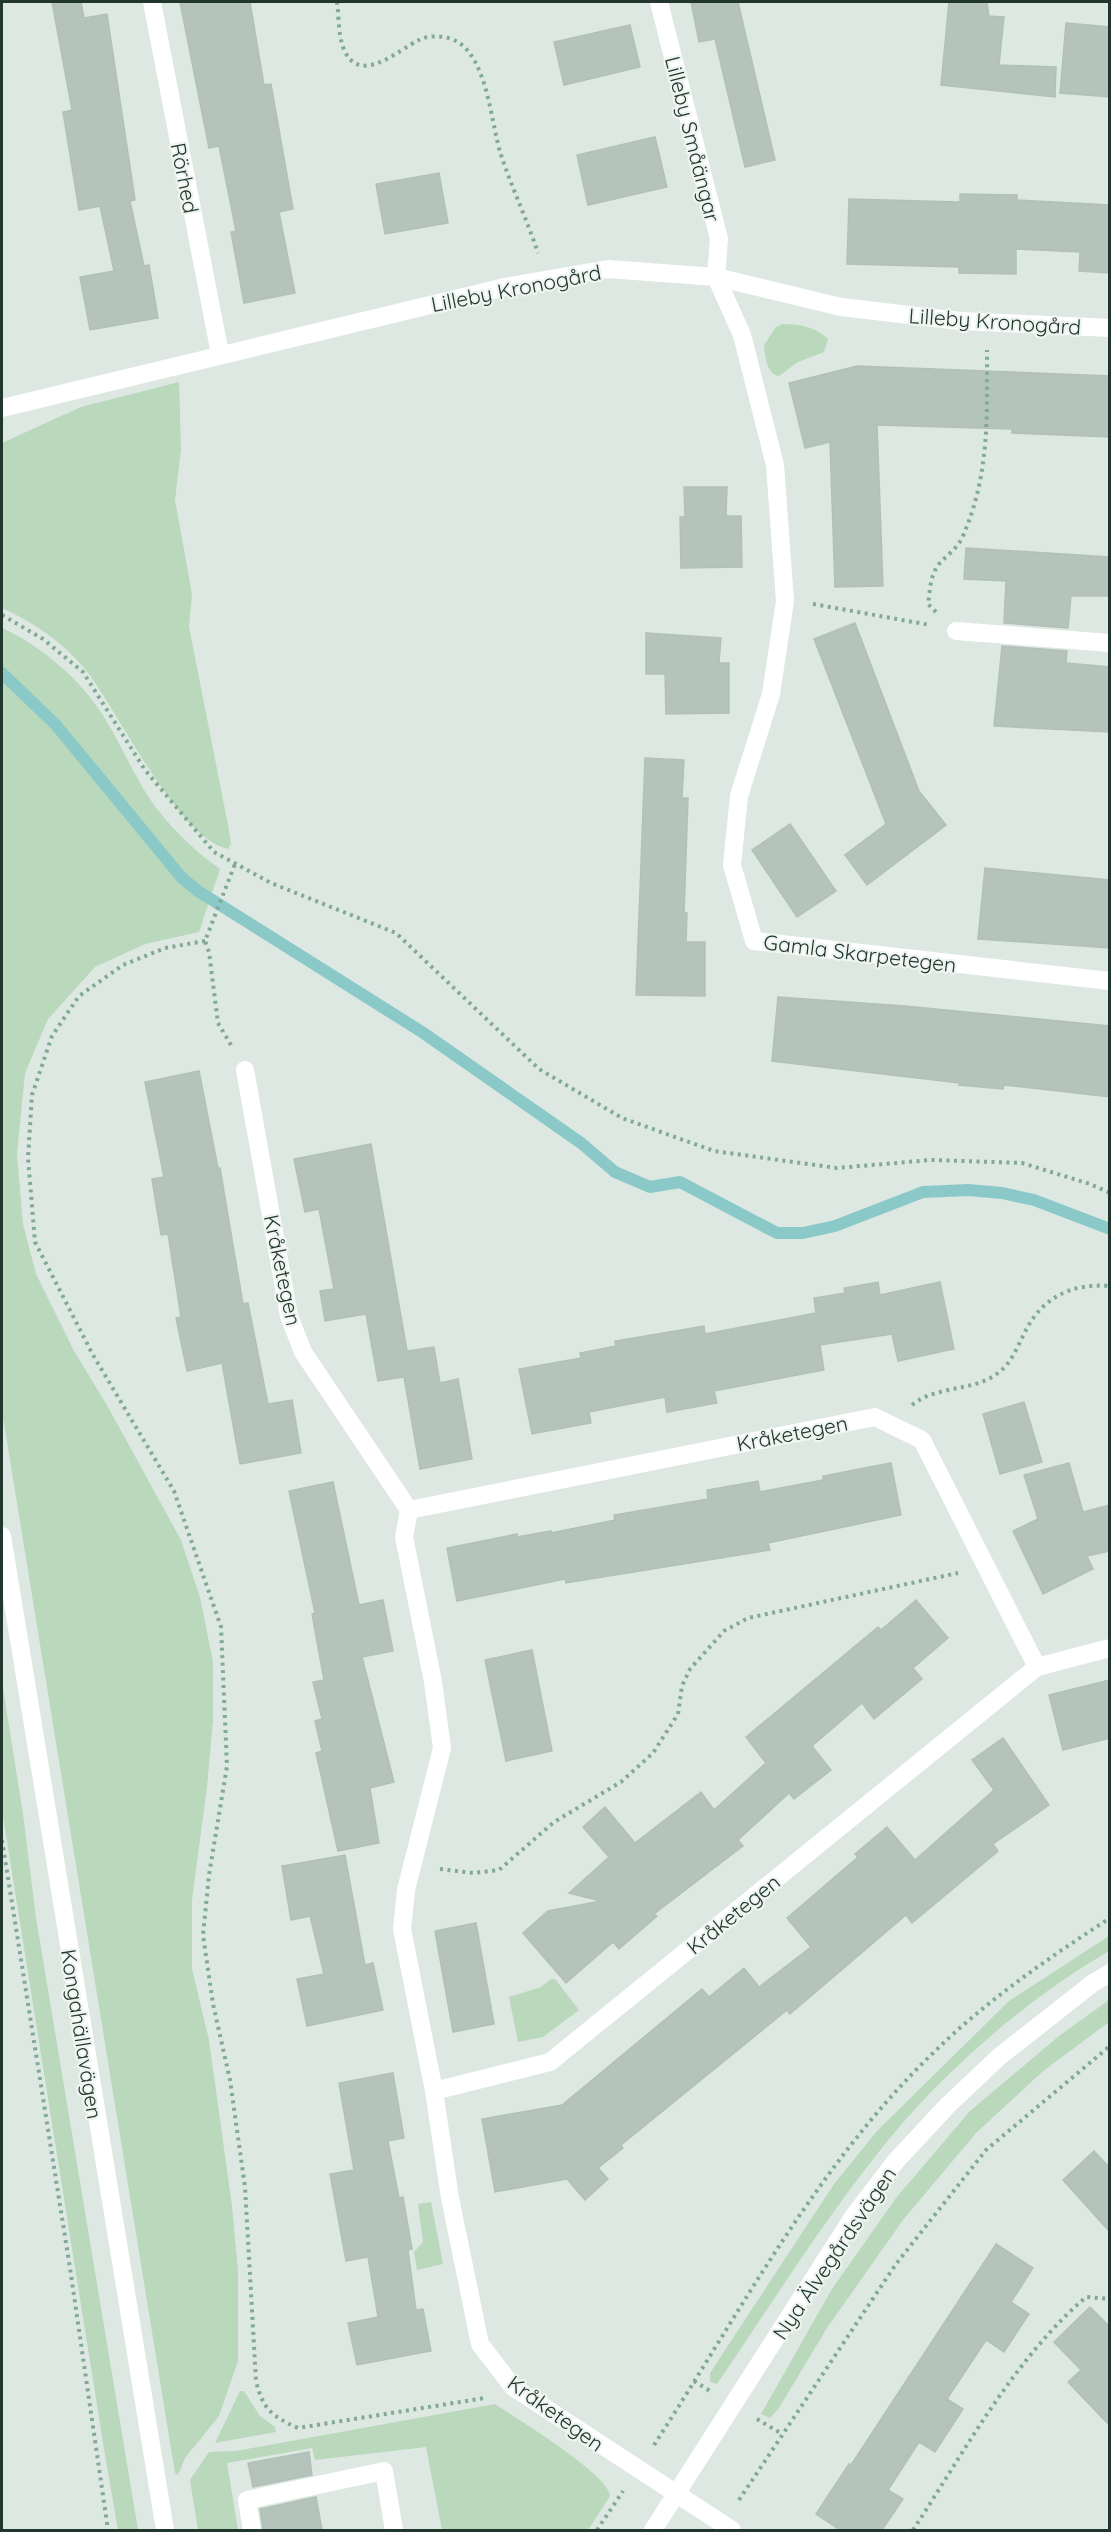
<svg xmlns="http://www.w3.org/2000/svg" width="1111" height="2532" viewBox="0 0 1111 2532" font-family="Quicksand,sans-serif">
<rect width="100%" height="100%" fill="#dee8e2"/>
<g fill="#b9d8bc">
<path d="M 782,324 C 799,324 816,327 828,339 L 824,352 L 798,362 L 779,376 C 767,375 765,356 764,345 L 776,327 Z"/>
<path d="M 179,382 L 181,450 L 175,500 L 192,594 L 189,627 L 228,825 L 231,844 L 228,849 C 178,839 118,710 85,669 C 63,642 33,622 2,608 L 2,443 L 81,407 Z"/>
<path d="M 2,628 C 42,646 81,680 104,717 C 123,747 135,780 157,809 C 175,832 196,852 220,869 L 199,932 L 145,944 L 95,967 L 48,1019 L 25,1073 L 17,1154 L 23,1224 L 36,1274 L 74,1351 L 108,1407 L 181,1540 L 200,1597 L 213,1662 L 213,1720 L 207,1787 L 192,1900 L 192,1969 L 209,2040 L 232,2206 L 238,2271 L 238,2361 L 219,2416 L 185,2458 L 178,2475 L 175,2473 L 2,1411 Z"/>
<path d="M 2,1682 L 23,1814 L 36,1918 L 138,2530 L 118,2530 L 104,2449 L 2,1810 Z"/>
<path d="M 1109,1936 L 1109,1951 C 1033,1995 952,2064 895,2132 C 829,2211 775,2299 717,2384 L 710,2382 L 710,2373 L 834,2184 L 877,2131 L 1009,2001 Z"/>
<path d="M 551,1979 L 555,1979 L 579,2010 L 543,2037 L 518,2042 L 509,1997 L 541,1987 Z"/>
<path d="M 1109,2000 L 1109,2022 L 1042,2072 L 976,2133 L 903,2220 L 827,2328 L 779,2408 L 770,2418 L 761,2414 L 832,2289 L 896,2198 L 970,2111 L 1059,2036 Z"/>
<path d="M 431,2202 L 443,2264 L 417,2270 L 414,2252 L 423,2242 L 418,2204 Z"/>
<path d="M 240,2391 L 244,2391 L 260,2416 L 275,2427 L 276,2432 L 215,2443 Z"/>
<path d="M 495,2404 C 516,2418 610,2475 610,2496 L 588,2530 L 442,2530 L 426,2447 L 315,2460 L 312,2448 L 227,2463 L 238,2530 L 198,2530 L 190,2480 L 209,2452 L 236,2451 Z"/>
</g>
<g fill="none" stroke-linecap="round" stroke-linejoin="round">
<path stroke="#8bc9c9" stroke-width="12" d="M 2,673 L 56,725 L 182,878 L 198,891 L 422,1032 L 581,1143 L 615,1172 L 650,1187 L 680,1182 L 777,1233 L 803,1233 L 835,1226 L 923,1192 L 968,1190 L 1002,1193 L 1034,1200 L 1110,1229"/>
</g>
<g fill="#b4c3bb" stroke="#b2c1b8" stroke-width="1.5">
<path d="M 52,2 L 81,2 L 84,18 L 107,14 L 135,200 L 130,201 L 144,266 L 149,265 L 158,318 L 90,330 L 80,277 L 114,271 L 100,206 L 79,210 L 63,112 L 72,110 Z"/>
<path d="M 180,2 L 250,2 L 264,85 L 271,84 L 293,209 L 279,212 L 295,293 L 244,303 L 231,232 L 236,231 L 219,146 L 209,148 Z"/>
<path d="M 691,2 L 738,2 L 775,160 L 745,167 L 715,39 L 699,42 Z"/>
<path d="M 949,2 L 987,2 L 989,16 L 1004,17 L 999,65 L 1056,67 L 1055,97 L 941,85 Z"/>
<path d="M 1066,23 L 1110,27 L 1110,97 L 1060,93 Z"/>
<path d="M 630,25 L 640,67 L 564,85 L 554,42 Z"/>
<path d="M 655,137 L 667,187 L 588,205 L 577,155 Z"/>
<path d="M 439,173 L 448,223 L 385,234 L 376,184 Z"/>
<path d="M 960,194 L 1017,195 L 1017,200 L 1110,205 L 1110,273 L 1079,271 L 1080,252 L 1016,249 L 1016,274 L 959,273 L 959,267 L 847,264 L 849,199 L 960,202 Z"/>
<path d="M 857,366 L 1110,376 L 1110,437 L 1012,433 L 1012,429 L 877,425 L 883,586 L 835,587 L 830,442 L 805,448 L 789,383 Z"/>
<path d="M 684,487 L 727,487 L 726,516 L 741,516 L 742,567 L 681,568 L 680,517 L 685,517 Z"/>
<path d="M 966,548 L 1110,557 L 1110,596 L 1071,596 L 1068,628 L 1004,623 L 1006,581 L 964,579 Z"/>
<path d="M 855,623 L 919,791 L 946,825 L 867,885 L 845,855 L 886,824 L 814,639 Z"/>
<path d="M 646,633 L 721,638 L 719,663 L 729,663 L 729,713 L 666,714 L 665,674 L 646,674 Z"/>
<path d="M 1002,646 L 1067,651 L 1066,663 L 1110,667 L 1110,732 L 994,726 Z"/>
<path d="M 645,758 L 684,760 L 682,798 L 688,798 L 684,913 L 687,913 L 686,942 L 705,942 L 705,996 L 636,995 Z"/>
<path d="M 790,824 L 836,891 L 797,917 L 752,850 Z"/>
<path d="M 985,868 L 1110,880 L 1110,948 L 978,939 Z"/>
<path d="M 778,997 L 905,1006 L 1110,1026 L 1110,1097 L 1004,1085 L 1003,1089 L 959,1085 L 960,1083 L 772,1061 Z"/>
<path d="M 199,1071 L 218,1168 L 220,1168 L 243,1304 L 248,1303 L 268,1404 L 292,1400 L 301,1453 L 240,1464 L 222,1363 L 187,1371 L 176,1318 L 181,1317 L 168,1234 L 161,1235 L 152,1179 L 164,1177 L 145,1082 Z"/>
<path d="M 371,1144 L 407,1351 L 434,1347 L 440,1383 L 458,1379 L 472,1459 L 420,1469 L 404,1377 L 378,1381 L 366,1314 L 325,1321 L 320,1291 L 334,1289 L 319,1209 L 305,1212 L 294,1159 Z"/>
<path d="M 878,1282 L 880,1295 L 940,1282 L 954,1349 L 898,1361 L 892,1334 L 820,1345 L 824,1370 L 714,1391 L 717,1403 L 667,1412 L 665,1397 L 589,1412 L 591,1423 L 532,1434 L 519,1369 L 581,1358 L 580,1353 L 616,1346 L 615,1341 L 704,1326 L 705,1334 L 816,1313 L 814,1298 L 845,1293 L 844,1288 Z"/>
<path d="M 1024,1402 L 1042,1462 L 1000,1474 L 983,1414 Z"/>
<path d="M 891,1463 L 901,1515 L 768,1543 L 770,1550 L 566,1583 L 565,1579 L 457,1601 L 447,1548 L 517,1534 L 517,1537 L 551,1531 L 551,1533 L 615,1520 L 614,1515 L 708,1499 L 707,1490 L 758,1481 L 760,1492 L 823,1480 L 823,1476 Z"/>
<path d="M 1069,1463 L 1083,1512 L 1110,1505 L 1110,1551 L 1087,1556 L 1093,1569 L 1043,1594 L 1013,1531 L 1038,1519 L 1024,1475 Z"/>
<path d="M 333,1482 L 359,1605 L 383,1600 L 393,1651 L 362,1657 L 394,1782 L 370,1788 L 379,1843 L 338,1851 L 316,1753 L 322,1751 L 315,1721 L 322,1719 L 313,1682 L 324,1680 L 312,1614 L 315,1613 L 289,1491 Z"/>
<path d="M 916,1600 L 948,1638 L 913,1668 L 922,1679 L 874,1719 L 862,1703 L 812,1746 L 831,1770 L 794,1799 L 789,1793 L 738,1840 L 743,1846 L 654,1914 L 657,1916 L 619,1949 L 613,1942 L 566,1983 L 523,1933 L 548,1911 L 601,1901 L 569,1893 L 609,1857 L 583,1827 L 605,1807 L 635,1843 L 701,1792 L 714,1810 L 766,1763 L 746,1737 L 878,1627 L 881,1630 Z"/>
<path d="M 532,1650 L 552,1751 L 506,1761 L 485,1660 Z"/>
<path d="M 1110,1680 L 1110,1738 L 1063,1750 L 1049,1695 Z"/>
<path d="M 1003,1738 L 1049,1805 L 993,1844 L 998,1851 L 912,1923 L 906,1915 L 790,2014 L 787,2010 L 621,2145 L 623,2148 L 598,2168 L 608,2179 L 585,2200 L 567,2179 L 495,2192 L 482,2119 L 562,2105 L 702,1989 L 709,1997 L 744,1968 L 759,1987 L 811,1947 L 787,1918 L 858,1857 L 855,1854 L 887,1827 L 915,1860 L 994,1790 L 972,1760 Z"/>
<path d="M 345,1855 L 365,1965 L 373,1963 L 383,2010 L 307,2026 L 297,1979 L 324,1974 L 310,1916 L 291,1920 L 282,1866 Z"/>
<path d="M 476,1923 L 494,2024 L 453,2032 L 435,1931 Z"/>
<path d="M 393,2073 L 404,2138 L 388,2141 L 399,2198 L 403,2197 L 412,2249 L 408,2250 L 416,2310 L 423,2309 L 431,2351 L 357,2365 L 348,2323 L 378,2317 L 368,2257 L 346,2261 L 330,2174 L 354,2170 L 339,2083 Z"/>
<path d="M 1094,2151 L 1110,2168 L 1110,2232 L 1063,2180 Z"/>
<path d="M 996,2244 L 1033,2268 L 1011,2302 L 1029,2314 L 1004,2352 L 986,2340 L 947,2399 L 963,2409 L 935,2452 L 919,2442 L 888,2490 L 903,2499 L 882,2530 L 840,2530 L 816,2514 L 849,2464 L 851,2465 Z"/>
<path d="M 1090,2307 L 1110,2327 L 1110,2426 L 1068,2382 L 1081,2370 L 1054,2342 Z"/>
<path d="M 309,2452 L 312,2475 L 253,2487 L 248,2463 Z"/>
<path d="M 316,2497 L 322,2530 L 263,2530 L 260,2509 Z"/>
</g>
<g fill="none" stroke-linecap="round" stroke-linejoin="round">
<g stroke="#82a996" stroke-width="4" stroke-dasharray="3 4.5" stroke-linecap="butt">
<path d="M 337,2 C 339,16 338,33 343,47 C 358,88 398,50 419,40 C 430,34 448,36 458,42 C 488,61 491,124 501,155 C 512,188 527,220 538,253"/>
<path d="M 813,604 L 930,625"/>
<path d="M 936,612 L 928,604 C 930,591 930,575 939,564 C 947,555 958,548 963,536 C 990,473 987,416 987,350"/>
<path d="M 2,615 L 43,639 L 83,672 L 145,770 L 214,852 L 271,883 L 396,933 L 539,1069 L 622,1118 L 714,1151 L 837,1168 L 931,1160 L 1022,1163 L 1090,1184 L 1110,1193"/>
<path d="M 205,941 L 165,948 L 123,965 L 79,996 L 52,1036 L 32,1095 L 28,1158 L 35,1242 L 93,1355 L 174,1491 L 221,1627 L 227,1766 L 209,1875 L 203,1935 L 213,2004 L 230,2080 L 245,2187 L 256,2381 C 263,2409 271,2416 298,2428 L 485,2398"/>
<path d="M 231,1045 L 218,1023 L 209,952 L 205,941 L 235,864"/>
<path d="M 912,1405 C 936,1385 974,1392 998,1373 C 1012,1363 1018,1345 1026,1330 C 1043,1297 1072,1283 1110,1286"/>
<path d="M 2,1840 L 70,2268 L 108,2530"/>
<path d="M 440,1869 L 473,1873 L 499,1870 L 554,1822 L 621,1782 L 653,1753 L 678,1714 L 682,1686 L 690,1669 L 724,1631 L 748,1618 L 958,1573"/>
<path d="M 694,2381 L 710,2391"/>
<path d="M 757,2419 L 782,2434"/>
<path d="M 654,2445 C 741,2311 817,2165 933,2053 C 986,2001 1047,1959 1110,1918"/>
<path d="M 739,2500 L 896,2264 L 986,2150 L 1110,2046"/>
<path d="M 597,2530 L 623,2491"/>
<path d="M 913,2530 C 965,2451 1013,2360 1086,2297 L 1110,2299"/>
</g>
<path stroke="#fff" stroke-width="18" d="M 252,2530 L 247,2500 L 384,2471 L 394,2530"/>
<g stroke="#fff" stroke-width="18">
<path d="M 152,2 L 220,354"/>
<path d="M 659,2 L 719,239 L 716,277 L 742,335 L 775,465 L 785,601 L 771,694 L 739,796 L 732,865 L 754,941 L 1110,981"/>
<path d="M 2,408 L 505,287 L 608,269 L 716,277 L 841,307 L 960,321 L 1110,328"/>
<path d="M 956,631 L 1110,643"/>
<path d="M 245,1070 L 289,1316 L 303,1352 L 409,1510 L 404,1537 L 433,1682 L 442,1748 L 406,1890 L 402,1929 L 434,2091 L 450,2198 L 480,2344 L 513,2387 L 732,2530"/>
<path d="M 409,1510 L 875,1417 L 922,1440 L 1037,1667 L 1110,1648"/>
<path d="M 434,2091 L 550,2062 L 1037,1667"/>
<path d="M 653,2530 L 853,2217 L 895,2162 L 948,2105 L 1000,2056 L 1093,1983 L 1110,1973"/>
</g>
<path stroke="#fff" stroke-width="18" d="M 2,1536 L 165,2530"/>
</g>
<g text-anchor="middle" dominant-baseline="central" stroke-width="4.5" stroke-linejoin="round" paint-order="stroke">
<g font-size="21" fill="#21362d" stroke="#eef5f1">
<text transform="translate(693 139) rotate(76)">Lilleby Småängar</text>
<text transform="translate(185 178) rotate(79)">Rörhed</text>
<text transform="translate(516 288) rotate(-11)">Lilleby Kronogård</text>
<text transform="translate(995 321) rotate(4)">Lilleby Kronogård</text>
<text transform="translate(860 953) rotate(7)">Gamla Skarpetegen</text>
<text transform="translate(283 1270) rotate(78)">Kråketegen</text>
<text transform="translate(792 1433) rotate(-11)">Kråketegen</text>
<text transform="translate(733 1914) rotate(-39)">Kråketegen</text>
<text transform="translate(82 2034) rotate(81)">Kongahällavägen</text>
<text transform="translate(834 2253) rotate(-56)">Nya Älvegårdsvägen</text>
<text transform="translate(556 2413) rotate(36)">Kråketegen</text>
</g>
</g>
<rect width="1111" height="2532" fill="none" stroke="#21362d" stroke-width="6"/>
</svg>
